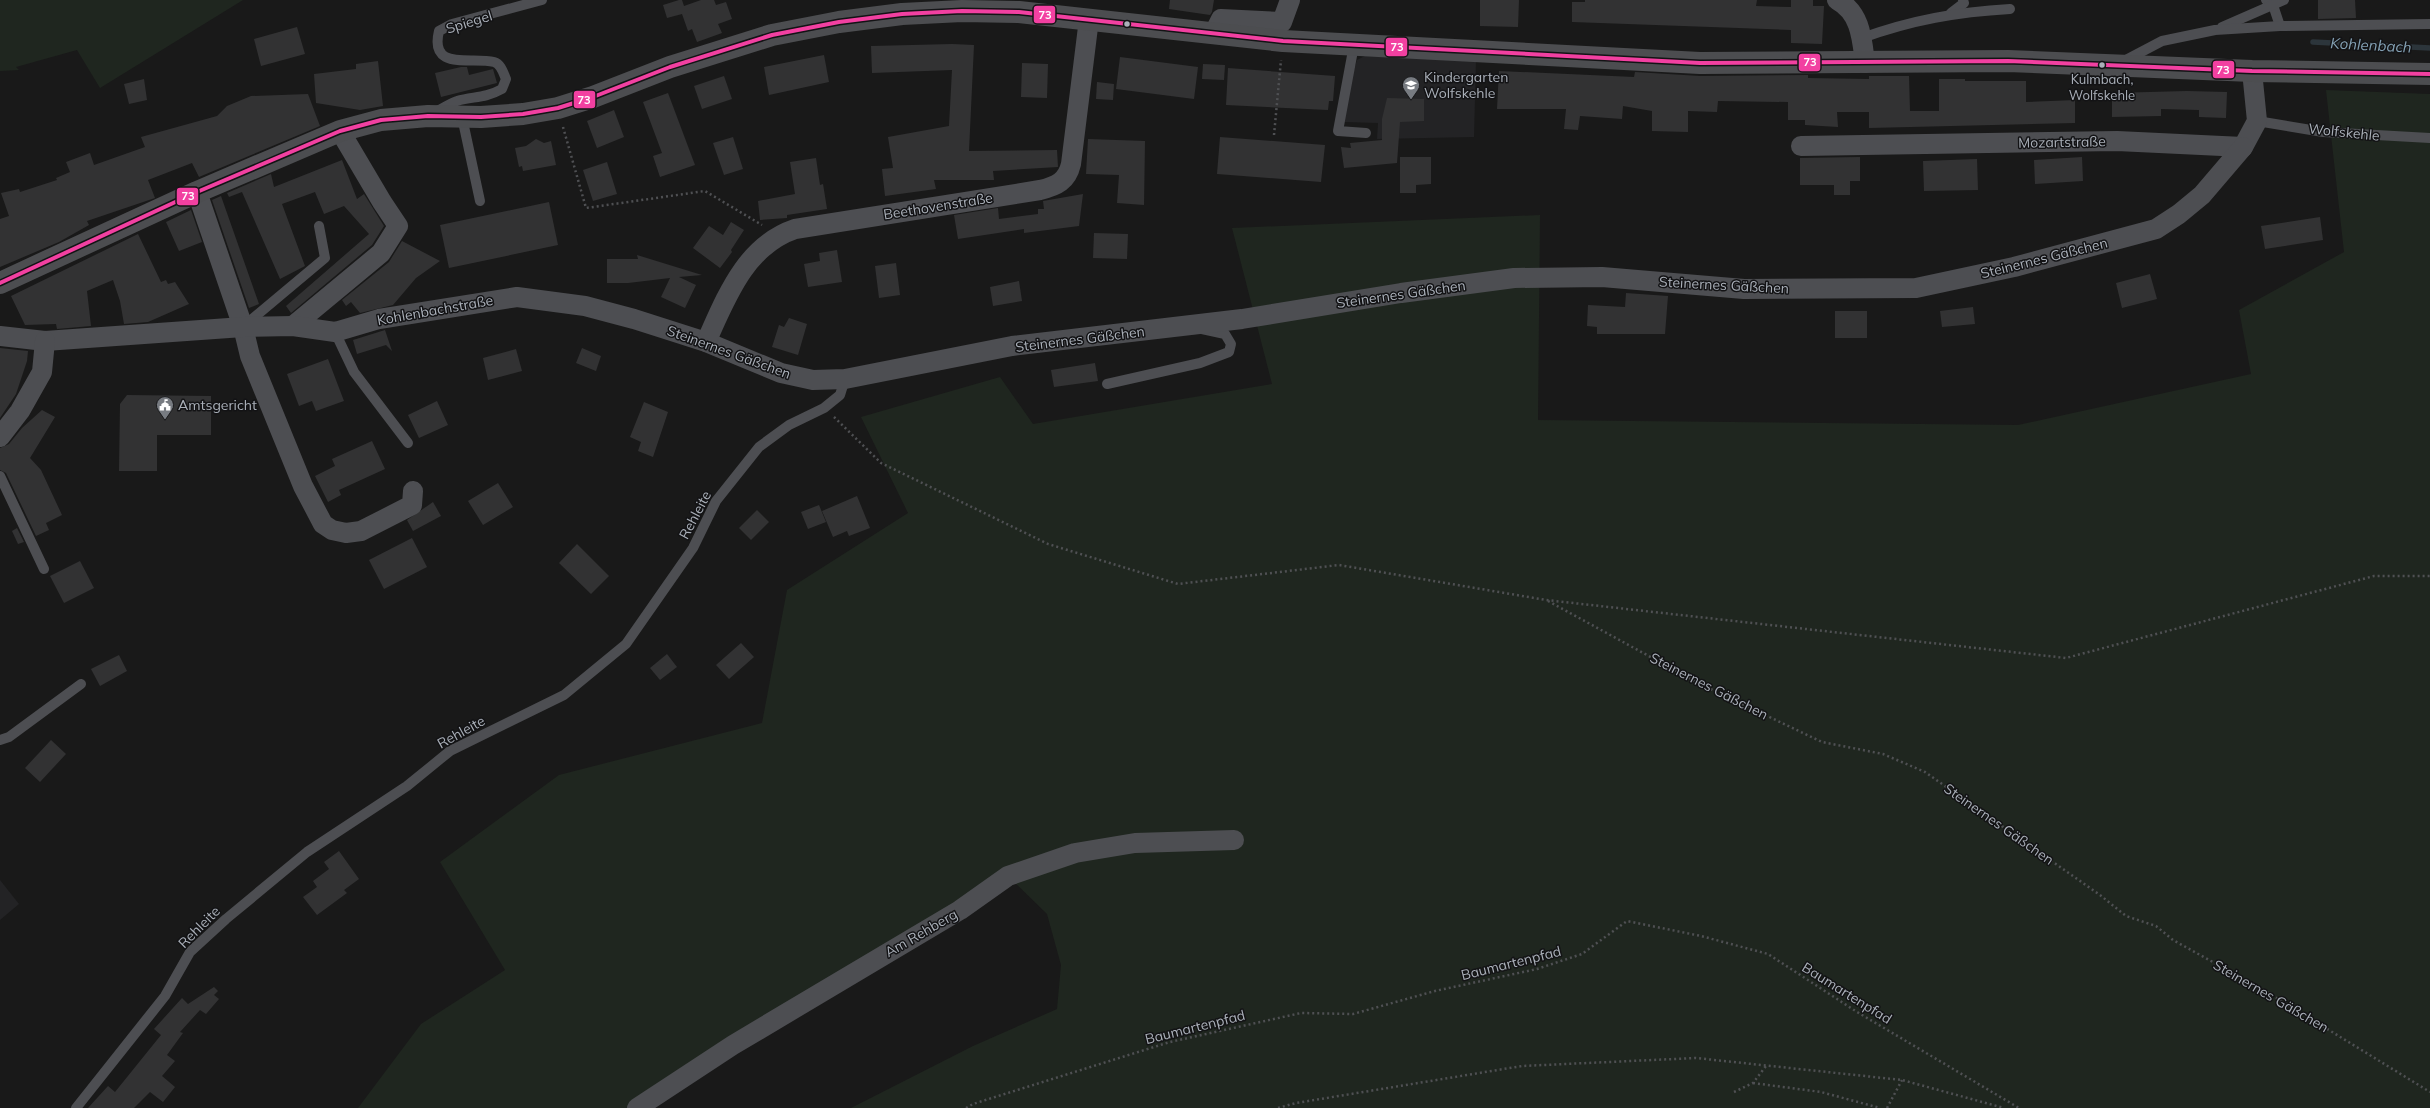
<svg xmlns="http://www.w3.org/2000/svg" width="2430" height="1108" viewBox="0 0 2430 1108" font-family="Mulish,sans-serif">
<rect width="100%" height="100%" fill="#191919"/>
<g fill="#232325">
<path d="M 1365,56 L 1476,60 L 1474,137 L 1377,139 L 1378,123 L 1344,122 L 1351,79 L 1357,60 Z"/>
<path d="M 0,880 L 19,904 L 0,920 Z"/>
</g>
<g fill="#1f261f">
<path d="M 0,0 L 243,0 L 100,88 L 77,50 L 16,67 L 19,70 L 0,71 Z"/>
<path d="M 2326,90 L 2430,94 L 2430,1108 L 851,1108 L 973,1046 L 1057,1009 L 1061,965 L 1047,914 L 1008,876 L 637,1108 L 358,1108 L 421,1024 L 505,970 L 440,862 L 559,775 L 762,723 L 787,590 L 908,513 L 861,417 L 1000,377 L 1033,424 L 1272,384 L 1232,228 L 1540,215 L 1538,420 L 2018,425 L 2251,374 L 2239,310 L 2344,252 Z"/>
</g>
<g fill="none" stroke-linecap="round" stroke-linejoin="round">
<path stroke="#2c353b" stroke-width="5.5" d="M 2313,42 L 2430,48"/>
</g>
<g fill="#323233">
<path d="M 679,0 L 682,0 L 684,6 L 701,0 L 714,0 L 716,5 L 726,2 L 732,19 L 718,24 L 722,33 L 697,42 L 692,29 L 688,31 L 682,14 L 667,18 L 663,5 Z"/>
<path d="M 1170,0 L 1214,0 L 1212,12 L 1210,15 L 1169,9 Z"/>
<path d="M 1480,0 L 1519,0 L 1518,27 L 1480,26 Z"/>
<path d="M 1585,0 L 1757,0 L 1756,6 L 1791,7 L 1791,0 L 1813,0 L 1813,6 L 1824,6 L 1822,44 L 1791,43 L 1791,30 L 1572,22 L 1572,2 L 1585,2 Z"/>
<path d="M 2318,0 L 2355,0 L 2356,18 L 2318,19 Z"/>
<path d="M 297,27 L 305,54 L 261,66 L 254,39 Z"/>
<path d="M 952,44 L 974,45 L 969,151 L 1057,150 L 1058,167 L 993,171 L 994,180 L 934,180 L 936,189 L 885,196 L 882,169 L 893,168 L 888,137 L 949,126 L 952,70 L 872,73 L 871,46 Z"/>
<path d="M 824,55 L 829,82 L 769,95 L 764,67 Z"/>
<path d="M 1120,57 L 1198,67 L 1194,99 L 1116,89 Z"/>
<path d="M 378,61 L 383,106 L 360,110 L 316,103 L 314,74 L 356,69 L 356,64 Z"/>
<path d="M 1022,63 L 1048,64 L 1047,98 L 1021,97 Z"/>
<path d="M 1203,64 L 1225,65 L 1224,80 L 1202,79 Z"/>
<path d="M 461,67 L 467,67 L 469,75 L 493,69 L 497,83 L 441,97 L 435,73 Z"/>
<path d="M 1228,68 L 1335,76 L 1333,101 L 1329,101 L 1328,110 L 1226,105 Z"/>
<path d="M 1499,71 L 1634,77 L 1635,72 L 1700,76 L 1808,75 L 1808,78 L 1869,79 L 1869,76 L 1909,76 L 1910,111 L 1939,111 L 1939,79 L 1965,79 L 1965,81 L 2026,81 L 2026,102 L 2075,100 L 2075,123 L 1869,128 L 1869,112 L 1837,112 L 1838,127 L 1805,125 L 1805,120 L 1788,120 L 1788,102 L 1718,101 L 1717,112 L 1688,111 L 1688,132 L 1652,131 L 1652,111 L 1623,106 L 1622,119 L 1580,116 L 1578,130 L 1564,129 L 1566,109 L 1497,109 Z"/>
<path d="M 724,76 L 732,99 L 702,109 L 694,86 Z"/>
<path d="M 144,79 L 147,100 L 129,104 L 124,84 Z"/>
<path d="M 1097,82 L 1114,84 L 1113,100 L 1096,99 Z"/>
<path d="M 2187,91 L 2227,92 L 2226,118 L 2199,117 L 2199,110 L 2161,109 L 2161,116 L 2112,117 L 2112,93 Z"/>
<path d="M 668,93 L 695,165 L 660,177 L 653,156 L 662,153 L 643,102 Z"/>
<path d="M 308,94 L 320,126 L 199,177 L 192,163 L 148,180 L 155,198 L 87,221 L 89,225 L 59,242 L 0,267 L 0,219 L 9,216 L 1,193 L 19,189 L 20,192 L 57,180 L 56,178 L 70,172 L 66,162 L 90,153 L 94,165 L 145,147 L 141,137 L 217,116 L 227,106 L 251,96 Z"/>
<path d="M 1387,98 L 1424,99 L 1424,121 L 1400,122 L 1397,163 L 1344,168 L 1341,147 L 1351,148 L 1350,143 L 1382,140 L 1382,119 Z"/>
<path d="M 614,110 L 624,137 L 597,148 L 587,121 Z"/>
<path d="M 733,137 L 743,169 L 724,175 L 713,143 Z"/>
<path d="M 1220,137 L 1325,145 L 1321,182 L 1217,174 Z"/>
<path d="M 536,139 L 544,143 L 551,141 L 556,165 L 523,171 L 522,166 L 519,167 L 515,148 L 526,146 Z"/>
<path d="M 1088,139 L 1145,141 L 1144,205 L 1117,203 L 1119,175 L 1086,174 Z"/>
<path d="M 1400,157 L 1431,157 L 1431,184 L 1416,185 L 1416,193 L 1400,193 Z"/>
<path d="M 1860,157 L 1860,181 L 1850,181 L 1850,195 L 1834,195 L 1834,185 L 1800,185 L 1800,158 Z"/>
<path d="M 2082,157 L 2083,181 L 2035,184 L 2034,160 Z"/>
<path d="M 816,158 L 820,185 L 823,184 L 827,209 L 787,215 L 787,218 L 760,220 L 758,201 L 795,194 L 790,162 Z"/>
<path d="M 1977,159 L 1978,190 L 1924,191 L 1923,161 Z"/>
<path d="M 342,160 L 357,199 L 364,194 L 384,226 L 372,245 L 291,313 L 286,306 L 369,234 L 344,206 L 324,214 L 315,192 L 282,204 L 305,266 L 280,279 L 242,192 L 229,197 L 227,193 L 271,174 L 274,187 Z"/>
<path d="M 607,162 L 617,194 L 593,201 L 583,170 Z"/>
<path d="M 1083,194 L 1079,226 L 1024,233 L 1024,229 L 958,239 L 954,215 L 998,208 L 999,219 L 1038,214 L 1038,209 L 1044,209 L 1043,201 Z"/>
<path d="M 221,196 L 259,304 L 249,308 L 212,200 Z"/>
<path d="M 549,202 L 558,245 L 449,268 L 440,225 Z"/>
<path d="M 191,210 L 202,242 L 179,251 L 166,222 Z"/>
<path d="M 2320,217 L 2323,240 L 2265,249 L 2261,226 Z"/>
<path d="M 731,222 L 744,230 L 731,250 L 732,252 L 720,268 L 693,248 L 709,226 L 723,235 Z"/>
<path d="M 1094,233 L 1128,234 L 1127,259 L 1093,258 Z"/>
<path d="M 138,234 L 161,282 L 166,280 L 168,284 L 175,282 L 189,304 L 148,322 L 124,324 L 120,301 L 113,280 L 87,291 L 91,326 L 57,329 L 56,324 L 25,325 L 11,296 Z"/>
<path d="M 402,241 L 440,261 L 416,278 L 393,305 L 360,313 L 351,302 L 346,306 L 342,300 L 389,262 Z"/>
<path d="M 837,250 L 842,282 L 808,287 L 804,264 L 820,261 L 819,253 Z"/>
<path d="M 637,255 L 702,275 L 679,277 L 696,285 L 685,308 L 661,297 L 670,278 L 628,283 L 607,283 L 607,259 L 638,259 Z"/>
<path d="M 896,263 L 900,295 L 879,298 L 875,266 Z"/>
<path d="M 2150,274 L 2157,299 L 2122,308 L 2116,283 Z"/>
<path d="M 1019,281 L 1022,301 L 993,306 L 990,287 Z"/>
<path d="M 1626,293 L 1668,296 L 1665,334 L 1597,334 L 1597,327 L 1587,326 L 1588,305 L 1625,307 Z"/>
<path d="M 1973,307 L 1975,324 L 1942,327 L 1940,311 Z"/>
<rect x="1835" y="311" width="32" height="27"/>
<path d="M 789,318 L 807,324 L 798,355 L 772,347 L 779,325 L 784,327 Z"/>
<path d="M 385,330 L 392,351 L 386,345 L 357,354 L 353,340 Z"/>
<path d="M 0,348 L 28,351 L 27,361 L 16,394 L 0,418 Z"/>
<path d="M 582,348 L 601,356 L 596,371 L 576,363 Z"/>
<path d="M 516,349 L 522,371 L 488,380 L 483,358 Z"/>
<path d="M 328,359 L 344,401 L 316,411 L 312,401 L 299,406 L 287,374 Z"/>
<path d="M 1095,363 L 1098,381 L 1054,387 L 1051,370 Z"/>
<path d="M 127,395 L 211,396 L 211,435 L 157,435 L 157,471 L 119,471 L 120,404 Z"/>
<path d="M 437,401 L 448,425 L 419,438 L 408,415 Z"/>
<path d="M 644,402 L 668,412 L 653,457 L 638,451 L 641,442 L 630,437 Z"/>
<path d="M 42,410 L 55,417 L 30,458 L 41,470 L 62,515 L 46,523 L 49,530 L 36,536 L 6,473 L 0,470 L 0,448 L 9,444 L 22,428 Z"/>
<path d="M 372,441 L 385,469 L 339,490 L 341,495 L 328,502 L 315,476 L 335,466 L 332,459 Z"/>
<path d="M 498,483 L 513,507 L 483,525 L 468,501 Z"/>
<path d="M 857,496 L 870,528 L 849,536 L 847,531 L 833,537 L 822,511 Z"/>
<path d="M 433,502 L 441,516 L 413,531 L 407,520 Z"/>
<path d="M 819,505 L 826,522 L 808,529 L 801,512 Z"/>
<path d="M 757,510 L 769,522 L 751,540 L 739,528 Z"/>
<path d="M 17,528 L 24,542 L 18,544 L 12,531 Z"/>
<path d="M 412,538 L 427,567 L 384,589 L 369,560 Z"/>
<path d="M 577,544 L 609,576 L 591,594 L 559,563 Z"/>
<path d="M 80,561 L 94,588 L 64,603 L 50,576 Z"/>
<path d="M 741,643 L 754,657 L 729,679 L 716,665 Z"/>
<path d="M 667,654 L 677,667 L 660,680 L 650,668 Z"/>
<path d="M 119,655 L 127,671 L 100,686 L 91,669 Z"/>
<path d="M 51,740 L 66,754 L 40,782 L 25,768 Z"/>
<path d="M 339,851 L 359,879 L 344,890 L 347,893 L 317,915 L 303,897 L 317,887 L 313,881 L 329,869 L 324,862 Z"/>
<path d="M 214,987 L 218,991 L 214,995 L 219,999 L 206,1014 L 200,1010 L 180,1032 L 183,1033 L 167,1055 L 175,1061 L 162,1076 L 175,1087 L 163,1102 L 150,1092 L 134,1108 L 88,1108 L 108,1086 L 115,1092 L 161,1035 L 154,1029 L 182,998 L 188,1004 Z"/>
</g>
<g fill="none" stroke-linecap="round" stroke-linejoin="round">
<g stroke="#4f5053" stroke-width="2.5" stroke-dasharray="2 3" stroke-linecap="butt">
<path d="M 563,127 L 586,208 L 705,191 L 762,225"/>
<path d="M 1274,135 L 1281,60"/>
<path d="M 834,417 L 881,463 L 1048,544 L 1178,584 L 1339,565 L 1546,600 L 2066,658 L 2374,576 L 2430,576"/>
<path d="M 1548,601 L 1700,684 L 1822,742 L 1883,754 L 1925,772 L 2100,895 L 2126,916 L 2156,926 L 2173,940 L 2267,992 L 2430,1092"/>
<path d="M 1753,1083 L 1821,1092 L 1880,1108"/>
<path d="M 1734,1092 L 1753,1083 L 1766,1066"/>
<path d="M 966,1108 L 973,1104 L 1170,1042 L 1301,1013 L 1353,1014 L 1435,991 L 1537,969 L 1582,954 L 1627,921 L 1701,936 L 1768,954 L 1857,1012 L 2019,1108"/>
<path d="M 1278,1108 L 1296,1103 L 1522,1066 L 1696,1058 L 1902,1080 L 2004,1108"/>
<path d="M 1887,1108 L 1902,1080"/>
</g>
<g stroke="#4d4e52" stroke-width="10">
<path d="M 2266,0 L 2273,5 L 2280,26"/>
<path d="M 1951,13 L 1964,3 L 1963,0"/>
<path d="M 2222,27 L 2284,0"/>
<path d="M 1862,38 C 1912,20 1957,12 2010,9"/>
<path d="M 1354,45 L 1338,131 L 1366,133"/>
<path d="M 2124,61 L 2162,41 L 2215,30 L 2280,26 L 2430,24"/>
<path d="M 437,111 C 444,108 450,103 457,101 C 473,96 484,99 502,89 L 506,79 C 503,72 501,64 494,62 C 472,56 429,72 439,31 L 452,24 L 542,0"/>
<path d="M 462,117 L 480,201"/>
<path d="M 2257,121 L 2323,132 L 2430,138"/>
<path d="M 245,325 L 325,258 L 319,226"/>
<path d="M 335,332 L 354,372 L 408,443"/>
<path d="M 1107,384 L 1200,363 L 1229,352 L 1231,344 L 1225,334 L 1202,329"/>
<path d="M 0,476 L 44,569"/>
<path d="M 0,740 L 9,737 L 81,684"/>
<path d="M 76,1108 L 165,996 L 190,952 L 226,919 L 307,852 L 407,786 L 450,751 L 564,695 L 626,644 L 693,548 L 716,501 L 759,447 L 789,425 L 824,408 L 840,395 L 845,379"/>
</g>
<g stroke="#4d4e52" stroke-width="20">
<path d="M 1837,0 C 1861,13 1862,39 1865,63"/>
<path d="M 1214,33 L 1221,19 L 1282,22 L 1290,0"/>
<path d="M 1801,146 L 2117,141 L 2243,147 L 2257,121 L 2252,71"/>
<path d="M 197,192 L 243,327 L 250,356 L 303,486 L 323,524 L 332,530 L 346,533 L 361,531 L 412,505 L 413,491"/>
<path d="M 293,326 L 381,253 L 398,226 L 382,202 L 340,131"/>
<path d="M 0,336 L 45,341 L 243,327 L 293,326 L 335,332 L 379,319 L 517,297 L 585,306 L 634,319 L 706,342 L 781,373 L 813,380 L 845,379 L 1012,346 L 1242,319 L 1401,293 L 1514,278 L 1602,277 L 1744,289 L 1916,288 L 2014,267 L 2156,229 L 2179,214 L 2202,195 L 2243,147"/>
<path d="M 706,342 C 726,298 745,246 795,229 L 1040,190 C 1057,186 1067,181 1071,164 L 1089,19"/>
<path d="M 0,437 L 20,411 L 42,372 L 45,341"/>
<path d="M 637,1108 L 733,1045 L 960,910 L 1008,876 L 1075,853 L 1135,843 L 1234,840"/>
</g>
<path stroke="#4c4d50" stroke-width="22" d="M 0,283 L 197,192 L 340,131 L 381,120 L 428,116 L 481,117 L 523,114 L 558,108 L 593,97 L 670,67 L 772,35 L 839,22 L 902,14 L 962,11 L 1019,12 L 1283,41 L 1700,63 L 2008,61 L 2252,71 L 2430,74"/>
<g stroke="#131315" stroke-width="7">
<path id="bus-1" d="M 0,283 L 197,192 L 340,131 L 381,120 L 428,116 L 481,117 L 523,114 L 558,108 L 593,97 L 670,67 L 772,35 L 839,22 L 902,14 L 962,11 L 1019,12 L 1283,41 L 1700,63 L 2008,61 L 2252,71 L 2430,74"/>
</g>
<use href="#bus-1" stroke="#f240a1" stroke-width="4"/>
</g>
<defs>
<g id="school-pin" transform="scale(0.9)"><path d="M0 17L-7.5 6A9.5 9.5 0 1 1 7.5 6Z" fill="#777b81" stroke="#131315"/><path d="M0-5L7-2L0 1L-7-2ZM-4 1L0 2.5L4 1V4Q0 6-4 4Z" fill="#fff"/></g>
<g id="civic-pin" transform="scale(0.9)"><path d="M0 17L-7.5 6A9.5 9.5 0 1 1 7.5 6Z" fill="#777b81" stroke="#131315"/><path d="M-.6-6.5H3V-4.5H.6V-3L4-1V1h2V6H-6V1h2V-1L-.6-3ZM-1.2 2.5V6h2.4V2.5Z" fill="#fff"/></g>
</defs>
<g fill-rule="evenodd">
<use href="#school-pin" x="1411" y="85"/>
<use href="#civic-pin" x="165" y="405"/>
</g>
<g fill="#aab0b9" stroke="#131315" stroke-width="1.5">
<circle cx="1127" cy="24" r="3.5"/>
<circle cx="2102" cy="65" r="3.5"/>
</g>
<g text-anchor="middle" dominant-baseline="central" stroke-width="3" stroke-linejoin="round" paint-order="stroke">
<g font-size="13" fill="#aab0b9" stroke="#131315">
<text x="2102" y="79">Kulmbach,<tspan x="2102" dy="16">Wolfskehle</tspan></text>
</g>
<g font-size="14" fill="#aab0b9" stroke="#131315">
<text transform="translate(469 22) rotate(-17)">Spiegel</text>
<text transform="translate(2344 132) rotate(6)">Wolfskehle</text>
<text transform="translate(2062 142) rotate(-1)">Mozartstraße</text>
<text transform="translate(938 206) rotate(-9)">Beethovenstraße</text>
<text transform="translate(2044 258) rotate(-14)">Steinernes Gäßchen</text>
<text transform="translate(1724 285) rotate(3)">Steinernes Gäßchen</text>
<text transform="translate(1401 294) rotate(-8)">Steinernes Gäßchen</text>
<text transform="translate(435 310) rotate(-10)">Kohlenbachstraße</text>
<text transform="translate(1080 339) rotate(-7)">Steinernes Gäßchen</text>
<text transform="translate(729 352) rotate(20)">Steinernes Gäßchen</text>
<text transform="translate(695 515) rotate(-62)">Rehleite</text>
<text transform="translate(1709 686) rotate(27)">Steinernes Gäßchen</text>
<text transform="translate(461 732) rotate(-29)">Rehleite</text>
<text transform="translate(1999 824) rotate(35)">Steinernes Gäßchen</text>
<text transform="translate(199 927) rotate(-45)">Rehleite</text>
<text transform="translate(921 933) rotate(-30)">Am Rehberg</text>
<text transform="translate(1511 963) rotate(-14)">Baumartenpfad</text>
<text transform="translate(1847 993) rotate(32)">Baumartenpfad</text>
<text transform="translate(2271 996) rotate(30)">Steinernes Gäßchen</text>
<text transform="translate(1195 1027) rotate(-14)">Baumartenpfad</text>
</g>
<g font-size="14" fill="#aab0b9" stroke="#131315" text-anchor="start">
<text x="1424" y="77">Kindergarten<tspan x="1424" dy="16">Wolfskehle</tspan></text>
<text x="178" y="405">Amtsgericht</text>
</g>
<g font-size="15" font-style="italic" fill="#83a0b3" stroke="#131315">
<text transform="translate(2371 45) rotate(3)">Kohlenbach</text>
</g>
</g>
<g stroke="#131315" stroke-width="1.5">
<rect x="1033" y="5" width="23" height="19" rx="4" fill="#f240a1"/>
<rect x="1385" y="37" width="23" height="20" rx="4" fill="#f240a1"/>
<rect x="1798" y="53" width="23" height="19" rx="4" fill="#f240a1"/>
<rect x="2212" y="60" width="23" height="19" rx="4" fill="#f240a1"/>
<rect x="573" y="90" width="23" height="19" rx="4" fill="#f240a1"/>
<rect x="176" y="187" width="23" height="19" rx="4" fill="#f240a1"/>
</g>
<g font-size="11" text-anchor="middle" font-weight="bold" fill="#fff">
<text x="1045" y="19">73</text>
<text x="1397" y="51">73</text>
<text x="1810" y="66">73</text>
<text x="2223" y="74">73</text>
<text x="584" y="104">73</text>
<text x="188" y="200">73</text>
</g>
</svg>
